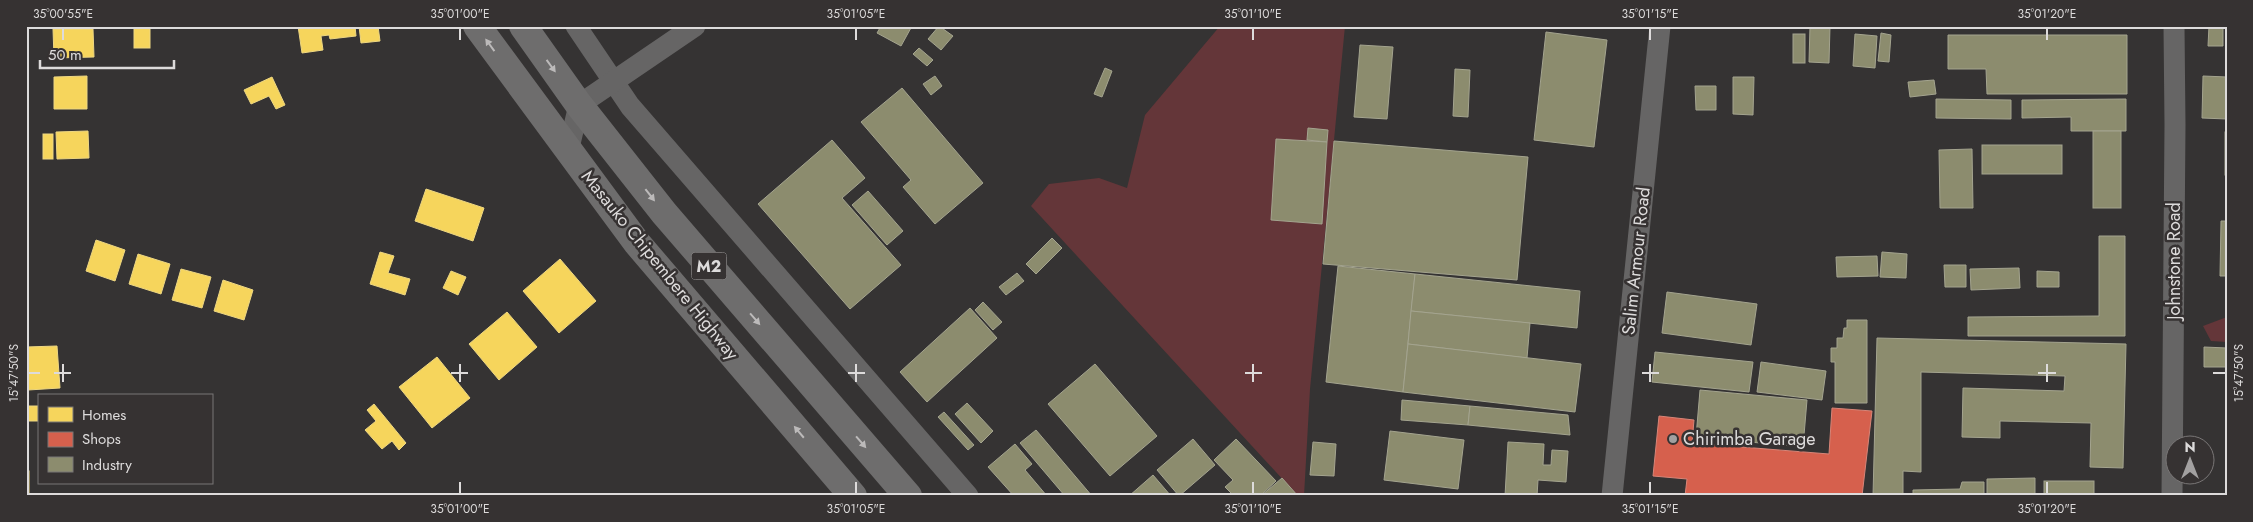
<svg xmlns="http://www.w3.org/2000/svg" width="2253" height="522" viewBox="0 0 2253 522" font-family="Jost,sans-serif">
<rect width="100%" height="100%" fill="#353333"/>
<g fill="#643639">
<path d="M 1220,26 L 1345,26 L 1310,389 L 1304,496 L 1298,496 L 1031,206 L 1049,184 L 1099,178 L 1127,188 L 1145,115 Z"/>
<path d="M 2227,317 L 2227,342 L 2211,341 L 2203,326 Z"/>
</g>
<g fill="#f6d55c" stroke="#eed782">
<path d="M 298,26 L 355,26 L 356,36 L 330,39 L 329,35 L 321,36 L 323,50 L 302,53 Z"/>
<path d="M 359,26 L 378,26 L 380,41 L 361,43 Z"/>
<rect x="134" y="27" width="16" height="21"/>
<path d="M 53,29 L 93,29 L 94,57 L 54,58 Z"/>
<path d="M 87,76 L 87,109 L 54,109 L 54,77 Z"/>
<path d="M 272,77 L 285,105 L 276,109 L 269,96 L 251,104 L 244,90 Z"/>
<path d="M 88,131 L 89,158 L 57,159 L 56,132 Z"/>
<rect x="43" y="134" width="10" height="25"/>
<path d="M 426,189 L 484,208 L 473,241 L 415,221 Z"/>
<path d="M 96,240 L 125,250 L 115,281 L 86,271 Z"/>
<path d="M 380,252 L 394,256 L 388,273 L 410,279 L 405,295 L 370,284 Z"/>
<path d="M 138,254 L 170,264 L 161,294 L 129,284 Z"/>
<path d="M 560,259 L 596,301 L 559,333 L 523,291 Z"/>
<path d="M 181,269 L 211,277 L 202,308 L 172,300 Z"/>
<path d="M 451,271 L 466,277 L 458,295 L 443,288 Z"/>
<path d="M 223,280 L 253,290 L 244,320 L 214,311 Z"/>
<path d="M 507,312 L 537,347 L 499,380 L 469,344 Z"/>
<path d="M 57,346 L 60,388 L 28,390 L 26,347 Z"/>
<path d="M 437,357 L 470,398 L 432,428 L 399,387 Z"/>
<path d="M 374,404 L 406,443 L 399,450 L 392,441 L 382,449 L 365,430 L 376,421 L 367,410 Z"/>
<rect x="26" y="406" width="13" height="15"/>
<rect x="26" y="471" width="3" height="25"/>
</g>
<path fill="#d6604d" stroke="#d88578" d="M 1832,408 L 1872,411 L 1862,496 L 1685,496 L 1687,479 L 1653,476 L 1659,416 L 1694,420 L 1692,443 L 1829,454 Z"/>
<g fill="#8c8c6e" stroke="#a4a48f">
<path d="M 881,26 L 912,26 L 901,46 L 877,33 Z"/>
<path d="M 939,26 L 953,36 L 941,50 L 928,39 Z"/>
<path d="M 1810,26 L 1830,26 L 1829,63 L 1809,62 Z"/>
<path d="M 2209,26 L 2223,26 L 2223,46 L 2208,46 Z"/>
<path d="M 1546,32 L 1607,40 L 1594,147 L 1534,140 Z"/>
<path d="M 1881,33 L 1891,35 L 1889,62 L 1878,61 Z"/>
<rect x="1793" y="34" width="12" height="29"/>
<path d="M 1855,34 L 1877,36 L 1875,68 L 1853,66 Z"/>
<path d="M 1948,35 L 2127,35 L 2127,94 L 1987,94 L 1986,69 L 1948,69 Z"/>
<path d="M 1360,45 L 1393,47 L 1387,119 L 1354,117 Z"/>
<path d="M 919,48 L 933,60 L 927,66 L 913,54 Z"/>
<path d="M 1105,68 L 1112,71 L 1102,97 L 1094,94 Z"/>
<path d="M 1455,69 L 1470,70 L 1468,117 L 1453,116 Z"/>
<path d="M 935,76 L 942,86 L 931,95 L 923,84 Z"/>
<path d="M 2203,76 L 2227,77 L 2227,119 L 2202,118 Z"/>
<path d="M 1733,77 L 1754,77 L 1753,115 L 1733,114 Z"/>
<path d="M 1934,80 L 1936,94 L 1910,97 L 1908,82 Z"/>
<path d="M 1695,86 L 1716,86 L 1716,110 L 1696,110 Z"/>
<path d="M 902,88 L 983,183 L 935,224 L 903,187 L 911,180 L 861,122 Z"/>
<path d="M 1936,99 L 2011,100 L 2011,119 L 1936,118 Z"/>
<path d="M 2126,99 L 2126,131 L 2071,131 L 2071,117 L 2022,118 L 2022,100 Z"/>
<path d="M 1308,128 L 1328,130 L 1327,142 L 1307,140 Z"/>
<rect x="2093" y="131" width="28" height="77"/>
<rect x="2225" y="132" width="2" height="43"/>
<path d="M 1276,139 L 1327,142 L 1322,224 L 1271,220 Z"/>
<path d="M 832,140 L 865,178 L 842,198 L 901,265 L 850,309 L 758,204 Z"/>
<path d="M 1334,141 L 1528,157 L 1517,280 L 1323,264 Z"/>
<rect x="1982" y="145" width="80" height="29"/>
<path d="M 1972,149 L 1973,208 L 1940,208 L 1939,150 Z"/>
<path d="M 868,191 L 903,231 L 887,245 L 852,205 Z"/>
<path d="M 2221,221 L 2227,221 L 2227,276 L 2220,276 Z"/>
<path d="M 2099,236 L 2125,236 L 2125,336 L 1968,336 L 1968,317 L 2099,316 Z"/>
<path d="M 1052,238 L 1062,248 L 1036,274 L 1026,264 Z"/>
<path d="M 1882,252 L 1907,254 L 1906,278 L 1880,277 Z"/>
<path d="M 1877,256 L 1878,276 L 1837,277 L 1836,257 Z"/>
<path d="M 1944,265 L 1966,265 L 1966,287 L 1945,287 Z"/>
<path d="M 1338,266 L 1415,274 L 1403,392 L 1326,382 Z"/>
<path d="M 2019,268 L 2020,288 L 1971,290 L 1970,269 Z"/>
<path d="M 2037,271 L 2059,272 L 2059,287 L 2037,287 Z"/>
<path d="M 1017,273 L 1024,281 L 1006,295 L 999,287 Z"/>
<path d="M 1415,274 L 1580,291 L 1577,328 L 1411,311 Z"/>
<path d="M 1667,292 L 1757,304 L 1751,345 L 1662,333 Z"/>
<path d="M 983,302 L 1002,322 L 993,330 L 975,310 Z"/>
<path d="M 970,308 L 997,338 L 927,402 L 900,372 Z"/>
<path d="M 1411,311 L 1530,323 L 1527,358 L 1408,344 Z"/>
<path d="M 1847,320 L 1867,320 L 1867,403 L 1835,403 L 1835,362 L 1831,362 L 1831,348 L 1837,348 L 1837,338 L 1843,338 L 1844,328 L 1847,328 Z"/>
<path d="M 1877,338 L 2126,344 L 2123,468 L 2090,467 L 2091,423 L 2000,421 L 2000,438 L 1962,437 L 1963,388 L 2064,391 L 2065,376 L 1921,372 L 1921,472 L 1903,471 L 1903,496 L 1873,496 Z"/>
<path d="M 1408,344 L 1581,364 L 1575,412 L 1403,392 Z"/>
<path d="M 2204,347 L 2227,348 L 2226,367 L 2204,367 Z"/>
<path d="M 1655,352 L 1753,362 L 1749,392 L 1652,382 Z"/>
<path d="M 1761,362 L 1826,371 L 1822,400 L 1757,392 Z"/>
<path d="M 1095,364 L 1157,436 L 1110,476 L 1048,404 Z"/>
<path d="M 1700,390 L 1807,400 L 1803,447 L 1696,437 Z"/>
<path d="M 1402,400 L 1470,406 L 1468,425 L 1401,420 Z"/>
<path d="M 967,403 L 993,431 L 981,443 L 955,414 Z"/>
<path d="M 1470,406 L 1568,415 L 1570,435 L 1468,425 Z"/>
<path d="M 944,412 L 974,445 L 968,450 L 938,417 Z"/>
<path d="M 1036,430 L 1092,496 L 1065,496 L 1020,443 Z"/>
<path d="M 1390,431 L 1464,440 L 1458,489 L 1384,480 Z"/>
<path d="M 1193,439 L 1215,465 L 1179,496 L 1157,470 Z"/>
<path d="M 1236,439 L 1276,481 L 1260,496 L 1234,496 L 1225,487 L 1233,480 L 1214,460 Z"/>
<path d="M 1313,442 L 1336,444 L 1334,476 L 1310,475 Z"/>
<path d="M 1508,442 L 1544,444 L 1543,465 L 1551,465 L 1552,450 L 1568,451 L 1566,482 L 1538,480 L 1537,496 L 1505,496 Z"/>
<path d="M 1015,444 L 1032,464 L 1025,470 L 1047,496 L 1014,496 L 988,467 Z"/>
<path d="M 1153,475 L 1171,496 L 1129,496 Z"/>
<path d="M 1282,478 L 1298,496 L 1262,495 Z"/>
<path d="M 2035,478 L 2035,496 L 1987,496 L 1987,479 Z"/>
<rect x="2044" y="481" width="50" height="15"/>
<path d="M 1962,482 L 1984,482 L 1984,496 L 1913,496 L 1913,490 L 1960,489 Z"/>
</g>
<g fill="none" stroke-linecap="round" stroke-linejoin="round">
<g stroke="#666565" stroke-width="21">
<path d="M 576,26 L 630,106 L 968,496"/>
<path d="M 568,152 L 579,105 L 695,26"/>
<path d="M 1612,496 L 1660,26"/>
<path d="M 2172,496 L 2175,125 L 2174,26"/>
</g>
<g stroke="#6e6d6d" stroke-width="28">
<path d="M 477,26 L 637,243 L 853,496"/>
<path d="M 523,26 L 579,105 L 664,213 L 908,496"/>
</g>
</g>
<defs><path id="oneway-solid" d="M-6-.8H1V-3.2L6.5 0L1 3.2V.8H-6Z" transform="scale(1.25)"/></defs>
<g fill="#bcbaba">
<use href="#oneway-solid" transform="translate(490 45) rotate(-126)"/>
<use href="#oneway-solid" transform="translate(551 66) rotate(54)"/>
<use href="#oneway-solid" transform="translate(650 195) rotate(52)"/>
<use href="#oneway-solid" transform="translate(755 319) rotate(49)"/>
<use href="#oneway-solid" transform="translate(799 432) rotate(-130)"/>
<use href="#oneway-solid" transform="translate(861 442) rotate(49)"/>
</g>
<path fill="none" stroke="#dddbdb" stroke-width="2" d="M 63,28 L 63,40M 460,28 L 460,40M 856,28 L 856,40M 1253,28 L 1253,40M 1650,28 L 1650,40M 2047,28 L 2047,40M 63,364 L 63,382M 460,364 L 460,382M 856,364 L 856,382M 1253,364 L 1253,382M 1650,364 L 1650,382M 2047,364 L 2047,382M 28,373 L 40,373M 54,373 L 71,373M 451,373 L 468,373M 848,373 L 865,373M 1245,373 L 1262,373M 1642,373 L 1659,373M 2038,373 L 2056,373M 2213,373 L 2226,373M 460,482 L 460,494M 856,482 L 856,494M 1253,482 L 1253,494M 1650,482 L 1650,494M 2047,482 L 2047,494"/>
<circle fill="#a2a0a0" stroke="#363232" stroke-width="2" cx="1673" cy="439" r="5"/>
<g text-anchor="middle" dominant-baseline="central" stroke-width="5" stroke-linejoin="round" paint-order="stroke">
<rect fill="#363232" stroke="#aba8a8" stroke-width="1" x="691.5" y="252.5" width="35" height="27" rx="4"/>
<g font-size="16" font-weight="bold" fill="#dddbdb">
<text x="709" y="266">M2</text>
</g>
<g font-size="18" fill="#dddbdb" stroke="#363232">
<text transform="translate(1636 261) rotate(-84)">Salim Armour Road</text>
<text transform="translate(2174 261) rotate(-90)">Johnstone Road</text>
<text transform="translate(660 265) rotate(51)">Masauko Chipembere Highway</text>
</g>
<g font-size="18" fill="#dddbdb" stroke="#363232" text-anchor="start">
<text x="1683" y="439">Chirimba Garage</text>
</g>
</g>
<rect width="2253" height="522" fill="none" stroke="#363232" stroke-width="55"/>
<rect x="38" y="394" width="175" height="90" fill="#363232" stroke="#797676"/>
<rect x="48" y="407" width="25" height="15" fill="#f6d55c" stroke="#797676"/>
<text x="82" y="420" font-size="15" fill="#dddbdb">Homes</text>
<rect x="48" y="432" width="25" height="15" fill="#d6604d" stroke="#797676"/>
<text x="82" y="444" font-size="15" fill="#dddbdb">Shops</text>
<rect x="48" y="457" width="25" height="15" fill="#8c8c6e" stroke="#797676"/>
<text x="82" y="470" font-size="15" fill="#dddbdb">Industry</text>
<g transform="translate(2190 460)"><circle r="24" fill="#363232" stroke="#797676"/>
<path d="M0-4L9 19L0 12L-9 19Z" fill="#a2a0a0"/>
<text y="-8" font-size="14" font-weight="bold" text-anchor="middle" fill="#dddbdb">N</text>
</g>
<path d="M40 60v8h134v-8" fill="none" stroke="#dddbdb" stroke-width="2.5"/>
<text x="48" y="60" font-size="15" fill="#dddbdb" stroke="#363232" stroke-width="4" paint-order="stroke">50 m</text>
<rect x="28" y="28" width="2198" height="466" fill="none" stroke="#dddbdb" stroke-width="2"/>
<g font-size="12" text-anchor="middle" fill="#dddbdb">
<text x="63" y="18">35°00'55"E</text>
<text x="460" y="18">35°01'00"E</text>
<text x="856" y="18">35°01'05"E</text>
<text x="1253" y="18">35°01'10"E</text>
<text x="1650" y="18">35°01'15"E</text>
<text x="2047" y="18">35°01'20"E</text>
<text transform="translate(14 373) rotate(-90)" y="4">15°47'50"S</text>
<text transform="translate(2239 373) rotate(-90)" y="4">15°47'50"S</text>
<text x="460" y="513">35°01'00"E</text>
<text x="856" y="513">35°01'05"E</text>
<text x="1253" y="513">35°01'10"E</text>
<text x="1650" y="513">35°01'15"E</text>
<text x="2047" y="513">35°01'20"E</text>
</g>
</svg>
